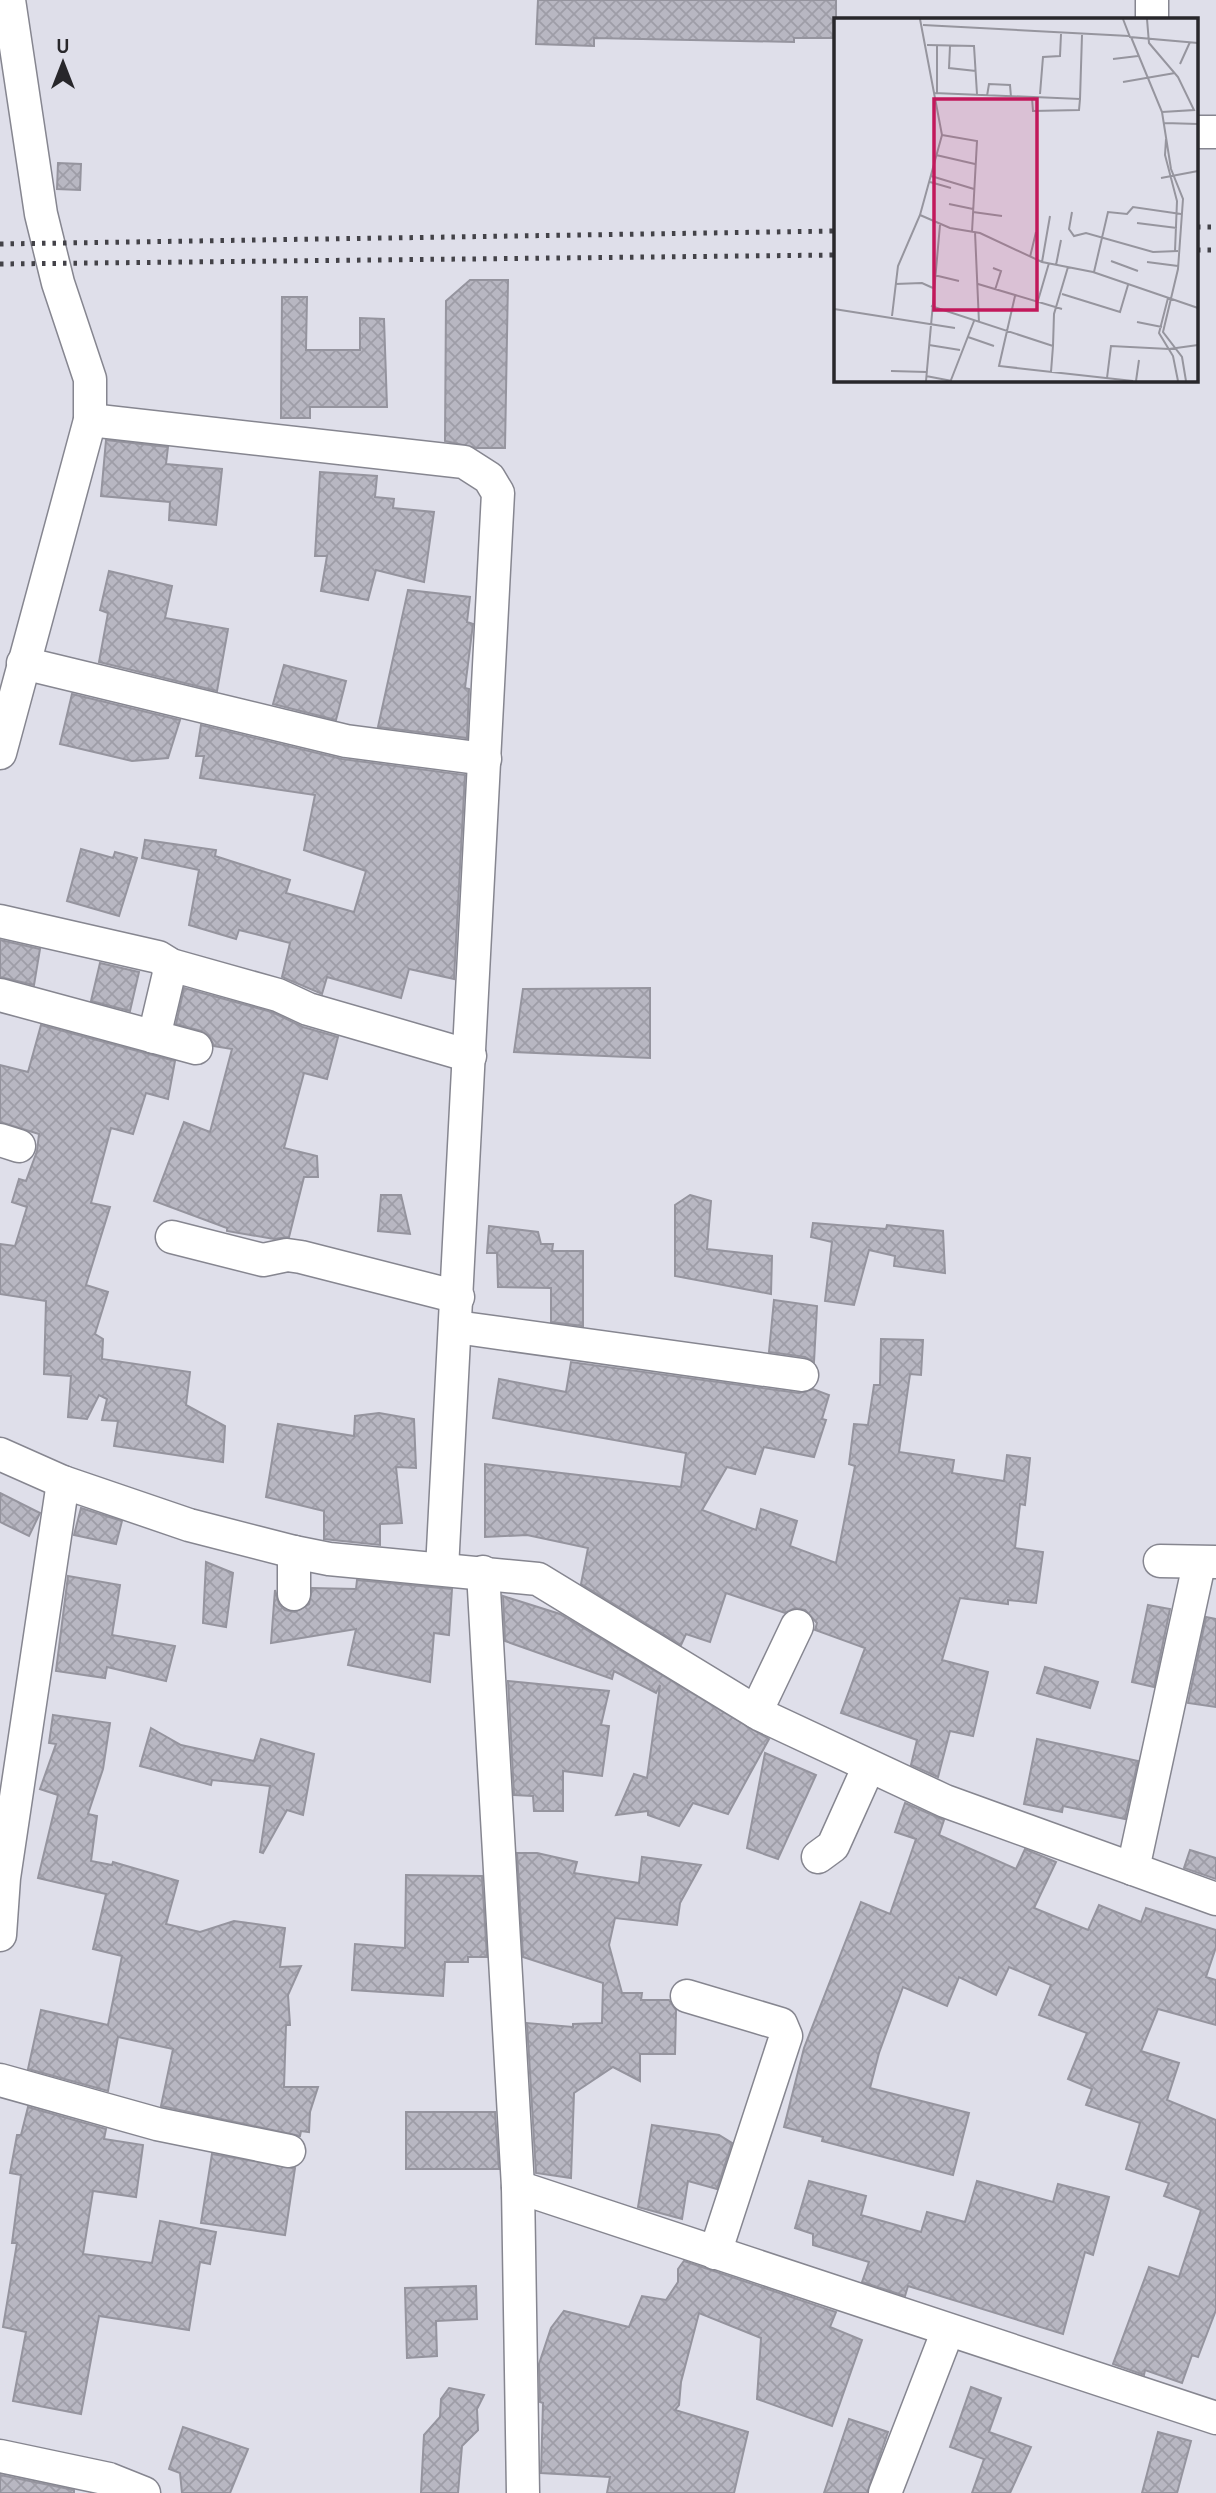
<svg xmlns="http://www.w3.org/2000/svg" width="1216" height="2493" viewBox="0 0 1216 2493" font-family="'Space Grotesk',sans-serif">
<defs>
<pattern id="building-cross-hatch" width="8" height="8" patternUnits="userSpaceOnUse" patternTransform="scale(1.75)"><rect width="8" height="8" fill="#b8b7c2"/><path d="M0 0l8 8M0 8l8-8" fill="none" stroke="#9e9da7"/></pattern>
</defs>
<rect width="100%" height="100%" fill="#dfdfea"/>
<g fill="url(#building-cross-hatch)" stroke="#95949e" stroke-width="2">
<path d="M 538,0 L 836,0 L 836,38 L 794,38 L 794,42 L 594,38 L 594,46 L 536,44 Z"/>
<path d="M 58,163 L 81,164 L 80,190 L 57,189 Z"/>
<path d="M 470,280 L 508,280 L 505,448 L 476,448 L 445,441 L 446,301 Z"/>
<path d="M 282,297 L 307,297 L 306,350 L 360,350 L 360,318 L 384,319 L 387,407 L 310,407 L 310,418 L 281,418 Z"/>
<path d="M 106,440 L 168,447 L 166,464 L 222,469 L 216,525 L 169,520 L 170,502 L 101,496 Z"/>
<path d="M 320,472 L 377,476 L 375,497 L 394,499 L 393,508 L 434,512 L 424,582 L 376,570 L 368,600 L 321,591 L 327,556 L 315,556 Z"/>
<path d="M 109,571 L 172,586 L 165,618 L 228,629 L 217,691 L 99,662 L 108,613 L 100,610 Z"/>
<path d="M 408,590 L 470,597 L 467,622 L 473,624 L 465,688 L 469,689 L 467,738 L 378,727 Z"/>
<path d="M 284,665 L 346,681 L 336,720 L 273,704 Z"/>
<path d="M 72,694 L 180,720 L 168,758 L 132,761 L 60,744 Z"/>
<path d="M 201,725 L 342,759 L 465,775 L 454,979 L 409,969 L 401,998 L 327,977 L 322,994 L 282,977 L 290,943 L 239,930 L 236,939 L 189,925 L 199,870 L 142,858 L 145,840 L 216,850 L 215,856 L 290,880 L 286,893 L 354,912 L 366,871 L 304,850 L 315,795 L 200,778 L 204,756 L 196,756 Z"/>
<path d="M 81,849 L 113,858 L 115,852 L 137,858 L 119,916 L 67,901 Z"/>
<path d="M 0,940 L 40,949 L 34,985 L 0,977 Z"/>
<path d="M 100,963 L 139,972 L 130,1011 L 91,1001 Z"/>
<path d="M 184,988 L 272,1012 L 303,1027 L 338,1037 L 327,1079 L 304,1073 L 284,1148 L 317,1156 L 318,1177 L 304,1177 L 289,1237 L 274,1239 L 227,1231 L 227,1228 L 154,1201 L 184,1122 L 210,1132 L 232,1049 L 214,1046 L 209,1036 L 201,1031 L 176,1024 Z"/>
<path d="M 650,988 L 650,1058 L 514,1052 L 523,989 Z"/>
<path d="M 41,1025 L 175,1061 L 168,1099 L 146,1093 L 133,1134 L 111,1128 L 91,1203 L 110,1207 L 86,1285 L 108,1292 L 95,1334 L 103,1339 L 102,1359 L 190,1372 L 186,1405 L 225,1426 L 223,1462 L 114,1446 L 118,1421 L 102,1420 L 107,1399 L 99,1395 L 87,1419 L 68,1417 L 71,1376 L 44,1374 L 46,1301 L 0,1294 L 0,1244 L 15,1246 L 27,1207 L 12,1202 L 19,1179 L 26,1181 L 37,1151 L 39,1134 L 0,1122 L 0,1065 L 28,1072 Z"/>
<path d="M 381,1195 L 401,1195 L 410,1234 L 378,1231 Z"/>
<path d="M 690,1195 L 711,1201 L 707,1249 L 772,1256 L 771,1294 L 675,1276 L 675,1205 Z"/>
<path d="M 813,1223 L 886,1229 L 887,1225 L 943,1231 L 945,1273 L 894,1266 L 895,1256 L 869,1250 L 854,1305 L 825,1301 L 832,1242 L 811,1237 Z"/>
<path d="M 489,1226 L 538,1232 L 541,1244 L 553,1244 L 552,1251 L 583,1251 L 583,1326 L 551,1322 L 551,1288 L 498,1287 L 497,1253 L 487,1253 Z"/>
<path d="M 774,1300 L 817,1306 L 814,1362 L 805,1357 L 769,1352 Z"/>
<path d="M 881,1339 L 923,1340 L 921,1375 L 910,1374 L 899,1452 L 954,1460 L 952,1473 L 1004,1481 L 1007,1455 L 1030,1458 L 1025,1505 L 1020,1504 L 1015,1548 L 1043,1552 L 1036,1603 L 1008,1600 L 1008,1604 L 960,1598 L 942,1660 L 988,1672 L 973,1736 L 950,1731 L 938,1777 L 911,1765 L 917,1740 L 841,1713 L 865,1648 L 815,1630 L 817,1623 L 805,1610 L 795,1608 L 785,1613 L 726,1593 L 710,1642 L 686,1634 L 681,1645 L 581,1584 L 588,1548 L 527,1535 L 485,1537 L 485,1464 L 681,1487 L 686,1453 L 493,1418 L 499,1379 L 566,1392 L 571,1362 L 799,1393 L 813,1389 L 829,1395 L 822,1419 L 826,1420 L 814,1457 L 764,1447 L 755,1474 L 727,1467 L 702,1510 L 756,1530 L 761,1509 L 797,1521 L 790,1546 L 836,1563 L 855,1466 L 849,1464 L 854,1424 L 868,1425 L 874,1385 L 880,1385 Z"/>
<path d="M 379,1413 L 414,1419 L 416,1468 L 396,1467 L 402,1523 L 380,1524 L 380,1545 L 324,1539 L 324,1511 L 266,1497 L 278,1424 L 354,1436 L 355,1416 Z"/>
<path d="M 0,1493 L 40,1513 L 29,1536 L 0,1522 Z"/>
<path d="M 81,1508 L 122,1521 L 116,1544 L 74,1535 Z"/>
<path d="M 206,1562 L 233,1573 L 226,1627 L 203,1623 Z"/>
<path d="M 68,1576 L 120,1585 L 112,1635 L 175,1646 L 166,1681 L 107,1667 L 105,1678 L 56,1671 Z"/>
<path d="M 357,1580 L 452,1589 L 449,1635 L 434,1633 L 430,1682 L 348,1665 L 356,1629 L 271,1643 L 275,1590 L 279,1604 L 285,1610 L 295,1612 L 309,1604 L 312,1588 L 356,1589 Z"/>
<path d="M 503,1596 L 560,1614 L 769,1739 L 728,1814 L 693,1803 L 679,1826 L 648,1815 L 648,1811 L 616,1815 L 634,1774 L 647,1778 L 660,1685 L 656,1693 L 614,1671 L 612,1679 L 505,1641 Z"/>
<path d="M 1148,1605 L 1170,1609 L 1154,1687 L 1132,1682 Z"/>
<path d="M 1206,1617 L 1216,1619 L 1216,1707 L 1188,1703 Z"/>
<path d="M 1045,1667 L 1098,1682 L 1090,1708 L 1037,1693 Z"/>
<path d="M 508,1681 L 609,1691 L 601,1725 L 609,1726 L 602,1776 L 563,1771 L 563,1811 L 534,1811 L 533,1796 L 514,1795 Z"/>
<path d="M 53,1715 L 110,1723 L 103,1769 L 88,1814 L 97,1816 L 91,1861 L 112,1865 L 113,1862 L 178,1881 L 166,1924 L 200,1932 L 234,1921 L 285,1928 L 280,1967 L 301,1966 L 288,1995 L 290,2025 L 286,2025 L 284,2087 L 318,2087 L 310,2112 L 309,2132 L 301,2131 L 300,2136 L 161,2106 L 173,2049 L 118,2037 L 108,2091 L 28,2069 L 41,2010 L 108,2025 L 122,1956 L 93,1949 L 106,1894 L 38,1878 L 58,1795 L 40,1789 L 56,1744 L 49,1743 Z"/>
<path d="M 151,1728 L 181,1745 L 254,1761 L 261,1739 L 314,1754 L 303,1815 L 287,1810 L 263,1853 L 260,1852 L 270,1786 L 212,1780 L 211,1785 L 140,1766 Z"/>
<path d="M 1037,1739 L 1138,1761 L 1125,1819 L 1063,1806 L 1062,1812 L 1024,1804 Z"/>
<path d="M 765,1753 L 816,1775 L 778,1859 L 747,1848 Z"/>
<path d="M 905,1803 L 944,1820 L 939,1835 L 1016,1869 L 1025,1849 L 1056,1862 L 1034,1908 L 1088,1930 L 1099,1905 L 1141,1922 L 1146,1908 L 1216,1930 L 1216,1947 L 1206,1977 L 1216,1980 L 1216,2025 L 1158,2009 L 1141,2051 L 1179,2063 L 1167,2100 L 1216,2120 L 1216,2310 L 1198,2357 L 1192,2355 L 1182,2383 L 1145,2370 L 1144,2375 L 1113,2364 L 1149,2267 L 1179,2277 L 1201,2210 L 1164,2196 L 1169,2183 L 1126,2169 L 1140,2123 L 1086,2105 L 1092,2089 L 1068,2079 L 1087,2033 L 1039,2015 L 1051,1985 L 1009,1967 L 996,1995 L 959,1977 L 947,2006 L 903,1987 L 879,2053 L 870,2088 L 969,2113 L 953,2175 L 822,2141 L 823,2137 L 784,2127 L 804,2048 L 861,1902 L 890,1914 L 916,1839 L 895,1832 Z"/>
<path d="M 1190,1850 L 1216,1858 L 1216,1879 L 1184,1868 Z"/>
<path d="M 517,1853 L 537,1853 L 577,1862 L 574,1873 L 639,1883 L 642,1857 L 701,1865 L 680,1903 L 677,1925 L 615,1918 L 609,1945 L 622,1993 L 642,1993 L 641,2000 L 669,2000 L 676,2010 L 675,2054 L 640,2054 L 640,2081 L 613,2067 L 574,2093 L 571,2178 L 536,2173 L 527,2023 L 573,2027 L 573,2024 L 602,2023 L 603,1983 L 523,1957 Z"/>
<path d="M 406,1875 L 482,1876 L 487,1957 L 468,1957 L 468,1962 L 445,1962 L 443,1996 L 352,1990 L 355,1944 L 405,1948 Z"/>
<path d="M 28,2107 L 106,2129 L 104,2139 L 143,2145 L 136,2197 L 93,2191 L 83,2254 L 152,2263 L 160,2221 L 216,2232 L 210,2264 L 200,2262 L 189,2330 L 99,2316 L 81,2414 L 13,2401 L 26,2332 L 3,2327 L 17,2243 L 12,2243 L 21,2175 L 10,2173 L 17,2135 L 21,2135 Z"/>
<path d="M 406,2112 L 495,2112 L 499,2169 L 406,2169 Z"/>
<path d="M 652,2125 L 719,2135 L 732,2143 L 717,2189 L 688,2181 L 682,2219 L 638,2207 Z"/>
<path d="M 212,2154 L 295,2168 L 285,2235 L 201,2223 Z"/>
<path d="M 809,2181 L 866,2196 L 861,2215 L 921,2232 L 927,2212 L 965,2222 L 977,2181 L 1053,2202 L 1058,2184 L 1109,2197 L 1093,2255 L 1085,2252 L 1063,2334 L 908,2286 L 905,2296 L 862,2282 L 869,2262 L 813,2245 L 813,2234 L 795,2228 Z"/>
<path d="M 684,2261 L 836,2312 L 830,2327 L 862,2340 L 832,2426 L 757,2399 L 761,2338 L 699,2313 L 681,2382 L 679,2405 L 675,2410 L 748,2432 L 734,2493 L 607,2493 L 610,2477 L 541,2473 L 543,2403 L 540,2402 L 539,2364 L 551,2328 L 564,2311 L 629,2327 L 642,2296 L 666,2300 L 678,2282 L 678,2269 Z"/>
<path d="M 476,2286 L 477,2319 L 436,2321 L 437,2356 L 407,2358 L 405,2288 Z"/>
<path d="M 971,2387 L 1001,2398 L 989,2432 L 1031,2447 L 1010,2493 L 972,2493 L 984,2459 L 950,2447 Z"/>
<path d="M 449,2388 L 484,2395 L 477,2409 L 478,2430 L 462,2446 L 458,2493 L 421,2493 L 424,2435 L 440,2417 L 441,2399 Z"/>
<path d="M 849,2419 L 888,2432 L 867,2493 L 824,2493 Z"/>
<path d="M 183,2427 L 248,2449 L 230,2493 L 182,2493 L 180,2473 L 169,2469 Z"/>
<path d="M 1158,2432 L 1191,2441 L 1177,2493 L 1142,2493 Z"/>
<path d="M 0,2475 L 74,2490 L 74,2493 L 0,2493 Z"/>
</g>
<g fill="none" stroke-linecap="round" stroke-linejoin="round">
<g stroke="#868690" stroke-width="35">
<g id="minor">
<path d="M 1152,0 L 1152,19"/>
<path d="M 1197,132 L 1216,132"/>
<path d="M 90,420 L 464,462 L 489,478 L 498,493 L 442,1569"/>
<path d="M 23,663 L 346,741 L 485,759"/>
<path d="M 0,753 L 90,420 L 90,379 L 58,283 L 41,214 L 9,0"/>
<path d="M 0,921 L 158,957 L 171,965 L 278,995 L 308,1009 L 470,1056"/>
<path d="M 0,995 L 196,1048"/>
<path d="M 154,1037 L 171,965"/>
<path d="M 0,1140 L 19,1146"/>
<path d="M 172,1237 L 263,1260 L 287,1255 L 301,1257 L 458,1297"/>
<path d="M 456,1327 L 802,1375"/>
<path d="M 0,1454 L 63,1482 L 189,1525 L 294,1552 L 329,1559 L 538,1579 L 761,1715 L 945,1801 L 1216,1899"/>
<path d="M 294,1552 L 294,1594"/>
<path d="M 1160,1561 L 1216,1562"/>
<path d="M 483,1572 L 518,2187 L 523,2493"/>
<path d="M 756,1712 L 797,1626"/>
<path d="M 818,1857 L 833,1846 L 869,1766"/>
<path d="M 1133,1869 L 1199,1564"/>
<path d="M 0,1935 L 4,1878 L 63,1482"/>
<path d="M 687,1996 L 781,2024 L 786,2036 L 715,2253"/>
<path d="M 0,2080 L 157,2124 L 289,2151"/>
<path d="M 518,2187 L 1216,2418"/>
<path d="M 0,2456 L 109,2479 L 144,2493"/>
<path d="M 885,2493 L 948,2330"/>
</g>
</g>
<use href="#minor" stroke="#fff" stroke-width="32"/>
<g stroke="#434248" stroke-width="5" stroke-dasharray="3.5 7" stroke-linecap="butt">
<path d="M 1197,227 L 1216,227"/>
<path d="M 0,244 L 836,231"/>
<path d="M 1197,250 L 1216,250"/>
<path d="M 0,264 L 836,255"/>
</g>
</g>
<g transform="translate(834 18)">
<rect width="364" height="364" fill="#dfdfea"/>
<path fill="none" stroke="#96959e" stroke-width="2" d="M 289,1 L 296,19 L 364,25M 313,1 L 315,25 L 344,59 L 360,92 L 328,94M 89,7 L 295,18M 297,19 L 328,94 L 337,151 L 349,181 L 344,251 L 329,314 L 348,339 L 352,363M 93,27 L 140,28 L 143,76M 103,28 L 103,75M 116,28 L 115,50 L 142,53M 279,41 L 304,38M 346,46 L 356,24M 289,64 L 341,55M 100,75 L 246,81 L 248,17M 206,76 L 209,39 L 226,38 L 227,16M 153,78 L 155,66 L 176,67 L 177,79M 198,80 L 199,93 L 245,92 L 246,81M 330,105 L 364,106M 108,117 L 143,123 L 138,214M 332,121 L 331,137 L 343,183 L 341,233M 102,137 L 141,146M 97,158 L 140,171M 327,160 L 364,153M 96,164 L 117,170M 115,186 L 139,191M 139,194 L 168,198M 238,194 L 235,211 L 240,218 L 252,215 L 319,234 L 344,233M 86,197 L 116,210 L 146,215 L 208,244 L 259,254 L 364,290M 303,205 L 343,210M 141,214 L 145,305M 196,239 L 202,214M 277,243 L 304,253M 208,244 L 216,198M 313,244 L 344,248M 222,247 L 227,222M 159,250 L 167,253 L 161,272M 260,254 L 274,194 L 293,196 L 299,189 L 347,196M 100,257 L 125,263M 61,266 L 88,265 L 99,270M 144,266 L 228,291M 228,276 L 286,294 L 294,267M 181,278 L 165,348 L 299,363M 334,280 L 325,315 L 339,338 L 344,363M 203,286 L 215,245M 97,288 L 219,328 L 217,354M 0,291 L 121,310M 58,298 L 64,248 L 86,197 L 108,117 L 86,1M 303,304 L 328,309M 134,319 L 160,328M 95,327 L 126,332M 219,328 L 220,296 L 234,249M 57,353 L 93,354M 92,358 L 118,363M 273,360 L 277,328 L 335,331 L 364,327M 117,362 L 140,303M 92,363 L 106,207M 302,363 L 305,342"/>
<path fill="#c2185b" fill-opacity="0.15" stroke="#c2185b" stroke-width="3.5" d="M 100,81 L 203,81 L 203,292 L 100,292 Z"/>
<rect width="364" height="364" fill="none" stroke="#28272b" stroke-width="3.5"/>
</g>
<g transform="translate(63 63)" stroke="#dfdfea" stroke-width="5" paint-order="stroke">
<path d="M0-5L12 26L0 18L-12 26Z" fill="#28272b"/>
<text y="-10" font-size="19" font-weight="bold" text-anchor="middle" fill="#28272b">U</text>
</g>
</svg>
